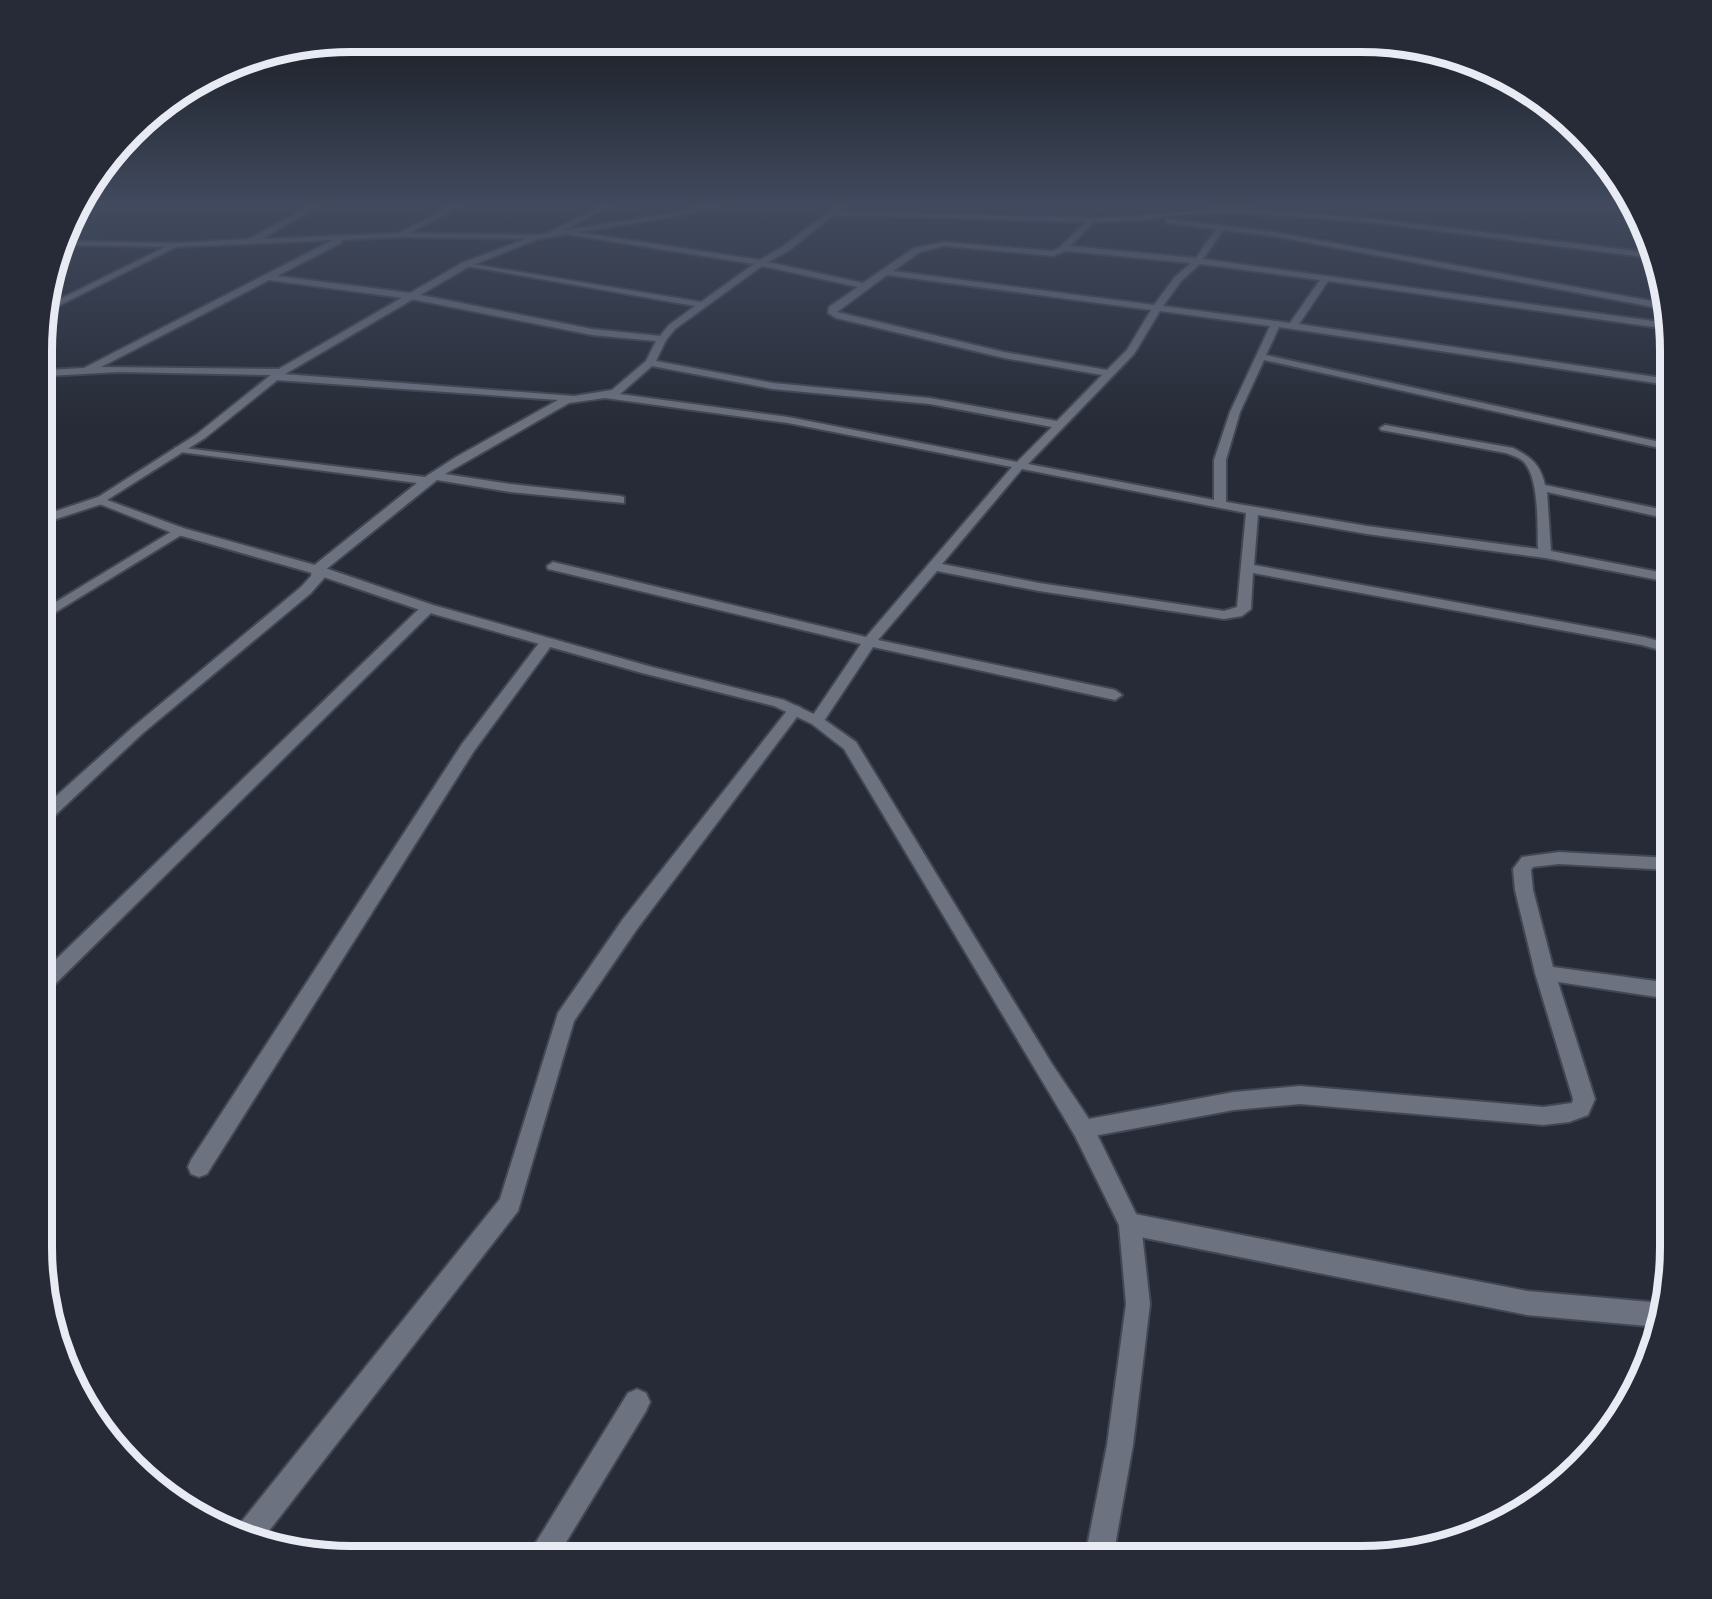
<svg xmlns="http://www.w3.org/2000/svg" width="1712" height="1599" viewBox="0 0 1712 1599" font-family="'IBM Plex Sans',sans-serif">
<rect width="100%" height="100%" fill="#272b37"/>
<g fill="none" stroke-linecap="round" stroke-linejoin="round">
<g stroke="#444751" stroke-width="4">
<g id="minor">
<path d="M 314,203 L 324,203 L 262,239 L 399,233 L 456,203 L 466,203 L 410,233 L 536,235 L 540,237 L 536,239 L 401,237 L 341,240 L 341,243 L 277,276 L 411,293 L 592,329 L 660,336 L 669,325 L 695,306 L 461,265 L 465,263 L 701,302 L 754,264 L 565,234 L 562,231 L 554,234 L 550,232 L 606,203 L 616,203 L 564,230 L 760,260 L 782,247 L 840,203 L 849,203 L 839,211 L 1104,218 L 1231,208 L 1369,218 L 1651,253 L 1652,258 L 1369,222 L 1231,212 L 1174,215 L 1145,220 L 1094,222 L 1070,246 L 1196,258 L 1216,229 L 1166,223 L 1166,219 L 1169,219 L 1273,232 L 1663,303 L 1664,309 L 1273,236 L 1223,230 L 1203,259 L 1668,323 L 1668,329 L 1328,281 L 1299,324 L 1669,379 L 1669,385 L 1279,327 L 1266,355 L 1669,444 L 1669,450 L 1264,360 L 1240,412 L 1226,460 L 1226,502 L 1367,526 L 1538,549 C 1537,527 1540,478 1523,461 C 1518,457 1511,455 1506,453 L 1381,430 L 1380,428 L 1385,425 L 1513,448 C 1531,457 1540,464 1545,485 L 1669,511 L 1669,519 L 1547,492 L 1551,551 L 1669,574 L 1669,582 L 1545,558 L 1367,534 L 1258,515 L 1254,565 L 1644,637 L 1670,644 L 1670,653 L 1642,645 L 1253,573 L 1251,609 L 1242,616 L 1224,619 L 1039,591 L 937,571 L 878,640 L 1115,690 L 1122,695 L 1115,700 L 873,647 L 822,724 L 817,726 L 809,721 L 861,644 L 548,569 L 547,566 L 553,562 L 866,637 L 1012,467 L 788,423 L 605,398 L 569,403 L 445,474 L 510,484 L 620,496 L 624,497 L 624,503 L 510,492 L 437,480 L 324,571 L 325,577 L 311,593 L 143,733 L 51,819 L 45,821 L 45,806 L 133,727 L 301,587 L 311,576 L 312,567 L 417,483 L 180,452 L 174,449 L 176,447 L 425,477 L 456,457 L 558,400 L 276,380 L 271,377 L 273,375 L 118,372 L 47,376 L 47,370 L 84,368 L 333,240 L 176,247 L 48,311 L 48,305 L 165,247 L 65,245 L 67,241 L 175,243 L 249,239 ZM 834,215 L 1086,222 L 1059,248 L 1052,251 L 944,242 L 914,248 L 863,283 L 768,262 L 788,251 ZM 944,246 L 1053,256 L 1066,251 L 1191,263 L 1175,277 L 1154,305 L 893,271 L 920,252 ZM 1200,264 L 1320,280 L 1290,323 L 1163,306 L 1181,281 ZM 762,266 L 858,287 L 829,307 L 828,313 L 836,318 L 1004,358 L 1102,375 L 1057,421 L 930,398 L 773,383 L 656,361 L 666,340 L 675,329 ZM 887,275 L 1151,310 L 1127,350 L 1107,370 L 1004,352 L 837,312 ZM 269,280 L 411,299 L 592,335 L 656,341 L 646,361 L 612,390 L 574,396 L 283,374 L 286,372 L 281,369 L 101,367 ZM 1160,311 L 1270,326 L 1230,412 L 1214,460 L 1214,500 L 1028,464 L 1134,354 ZM 652,366 L 773,389 L 930,404 L 1052,427 L 1017,462 L 788,417 L 620,394 ZM 1022,469 L 1246,513 L 1237,607 L 1224,611 L 1039,583 L 942,564 Z"/>
<path d="M 1607,203 L 1628,203 L 1630,207 Z"/>
<path d="M 98,497 L 104,501 L 102,504 L 47,522 L 47,514 Z"/>
<path d="M 179,527 L 183,528 L 185,531 L 183,534 L 46,618 L 46,608 Z"/>
<path d="M 428,604 L 435,608 L 433,611 L 51,988 L 44,991 L 44,971 L 423,605 Z"/>
<path d="M 547,638 L 554,642 L 474,751 L 207,1174 L 199,1177 L 191,1174 L 188,1167 L 191,1160 L 462,744 L 542,639 Z"/>
<path d="M 795,705 L 800,707 L 803,710 L 800,713 L 637,929 L 574,1021 L 518,1211 L 261,1541 L 236,1532 L 238,1526 L 500,1199 L 558,1013 L 623,919 L 790,707 Z"/>
<path d="M 1559,852 L 1670,858 L 1670,870 L 1559,864 L 1533,867 L 1531,870 L 1533,890 L 1553,967 L 1670,983 L 1670,999 L 1558,982 L 1595,1099 L 1588,1115 L 1569,1122 L 1543,1125 L 1300,1104 L 1234,1110 L 1083,1138 L 1075,1136 L 1072,1129 L 1075,1122 L 1083,1120 L 1234,1092 L 1300,1086 L 1543,1107 L 1572,1103 L 1573,1099 L 1535,973 L 1515,890 L 1513,869 L 1522,857 Z"/>
<path d="M 1130,1213 L 1527,1291 L 1662,1303 L 1664,1304 L 1658,1327 L 1527,1315 L 1130,1235 L 1122,1232 L 1119,1224 L 1122,1216 Z"/>
<path d="M 637,1389 L 646,1393 L 650,1402 L 646,1411 L 557,1557 L 527,1557 L 628,1393 Z"/>
</g>
</g>
<g stroke="#444751" stroke-width="4">
<path id="tertiary" d="M 715,203 L 728,203 L 684,215 L 538,239 L 468,267 L 285,374 L 205,438 L 107,500 L 183,528 L 322,567 L 433,605 L 652,667 L 784,700 L 822,718 L 856,742 L 1052,1064 L 1091,1122 L 1141,1224 L 1150,1304 L 1133,1445 L 1113,1557 L 1085,1557 L 1107,1445 L 1126,1304 L 1119,1225 L 1075,1136 L 844,749 L 812,724 L 774,706 L 642,673 L 423,611 L 312,573 L 175,534 L 92,501 L 197,434 L 277,370 L 462,263 L 536,235 L 684,211 Z"/>
</g>
<use href="#minor" fill="#6d7280" fill-rule="evenodd"/>
<use href="#tertiary" fill="#6d7280" fill-rule="evenodd"/>
</g>
<linearGradient id="sky" x2="0" y2="1"><stop stop-color="#15181e"/><stop offset="0.48" stop-color="#414a5e"/><stop offset="1" stop-color="#414a5e" stop-opacity="0"/></linearGradient>
<rect width="1712" height="427" fill="url(#sky)"/>
<path d="M0 0H1712V1599H0ZM351 52H1361A299 299 0 0 1 1660 351V1247A299 299 0 0 1 1361 1546H351A299 299 0 0 1 52 1247V351A299 299 0 0 1 351 52Z" fill="#272b37" fill-rule="evenodd"/>
<path fill="none" stroke="#e8ebf4" stroke-width="8" d="M351 52H1361A299 299 0 0 1 1660 351V1247A299 299 0 0 1 1361 1546H351A299 299 0 0 1 52 1247V351A299 299 0 0 1 351 52Z"/>
</svg>
